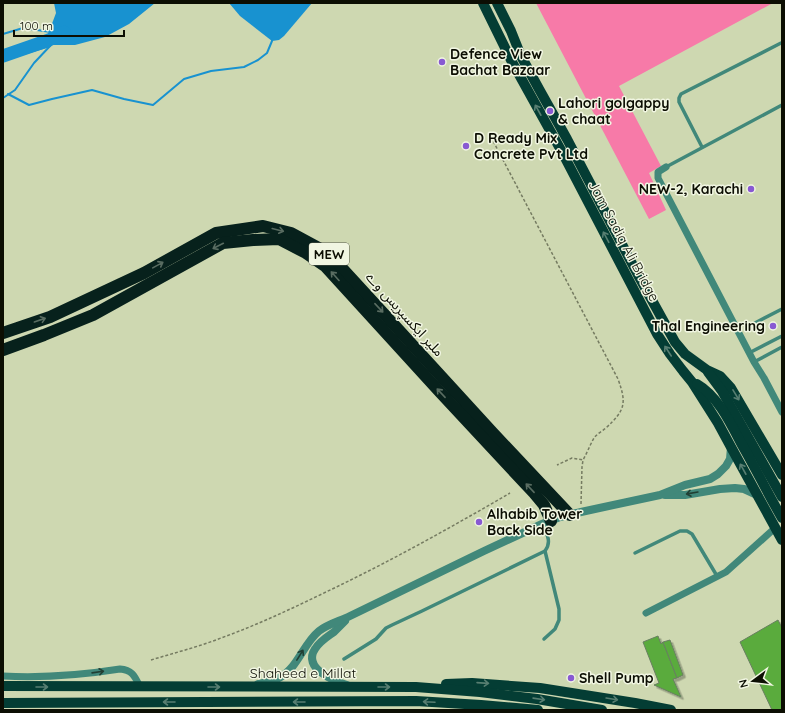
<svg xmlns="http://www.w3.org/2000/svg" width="785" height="713" font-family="Quicksand,'Noto Sans Arabic',sans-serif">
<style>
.green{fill:#f77aa8}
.water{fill:#1892d0}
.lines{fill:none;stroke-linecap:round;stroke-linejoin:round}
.stream{stroke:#1892d0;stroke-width:2}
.river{stroke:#1892d0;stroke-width:13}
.building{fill:#5aab3c;stroke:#687f61;filter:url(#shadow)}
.path{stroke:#757b61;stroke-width:1.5;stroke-dasharray:3 2;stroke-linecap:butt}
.service{stroke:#41887a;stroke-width:3.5}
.minor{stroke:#41887a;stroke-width:7}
.tertiary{stroke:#41887a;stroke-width:8}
.primary{stroke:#043d34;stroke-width:10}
.motorway{stroke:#07211c;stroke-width:12}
.oneway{stroke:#577e71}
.oneway2{stroke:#596c61}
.oneway3{stroke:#213f33}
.poi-dot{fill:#8859d2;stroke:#f1f6e2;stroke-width:1.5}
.labels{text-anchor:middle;stroke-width:3;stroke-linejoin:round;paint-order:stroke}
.shield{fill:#f1f6e2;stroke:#515446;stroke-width:1}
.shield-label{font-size:13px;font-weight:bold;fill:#0c0e03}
.poi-label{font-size:14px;font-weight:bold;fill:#0c0e03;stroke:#f1f6e2;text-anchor:start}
.street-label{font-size:14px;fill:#0c0e03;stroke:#f1f6e2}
</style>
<defs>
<filter id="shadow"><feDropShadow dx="2.5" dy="2.5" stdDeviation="0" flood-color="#0004"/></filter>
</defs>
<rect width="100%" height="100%" fill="#ced8b1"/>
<polygon class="green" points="536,3 773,3 619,86 661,166 649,173 666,210 649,219"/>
<g class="water">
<polygon points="54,3 155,3 129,24 105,37 75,45 51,45 47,37 56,13"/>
<polygon points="229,3 312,3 284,36 279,40 272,41 240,16"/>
</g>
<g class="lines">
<g class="stream">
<polyline points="3,34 23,28 51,32"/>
<polyline points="3,60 50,46"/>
<polyline points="8,94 29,105 52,99 92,90 124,99 153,105 184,79 211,71 244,67 258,60 267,53 272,41 272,40"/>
<polyline points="3,98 15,90 34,63 51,45"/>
</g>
<polyline class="river" points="3,56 49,40 64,32"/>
</g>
<g class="building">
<polygon points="778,620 782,628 782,710 772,710 740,642"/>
<polygon points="658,636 661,644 663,642 677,678 673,679 681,697 654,685 659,683 643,642"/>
<polygon points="670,640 683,675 677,678 663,642"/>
</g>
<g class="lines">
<g class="path">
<path d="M491 137 618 379C627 404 625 410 606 428 602 431 597 434 594 438 590 445 587 453 583 460L572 458 557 465"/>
<polyline points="581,504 582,467 583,460"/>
<path d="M151 660C174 653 198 647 221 638 257 625 291 609 326 592 389 562 450 528 510 493"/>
</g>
<g class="service">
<polyline points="702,147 679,102 679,98 681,94 781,43"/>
<polyline points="666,167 782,105"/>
<polyline points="753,324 782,309"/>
<polyline points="749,353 782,336"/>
<polyline points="754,362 782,347"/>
<polyline points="635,553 680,531 687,531 692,534 717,576"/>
<polyline points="544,639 555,629 559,620 559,609 545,551"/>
<path d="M344 659 376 639 386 628 392 625 422 611 545 551C552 542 547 534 542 524"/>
</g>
<g class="minor">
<polyline points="666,167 658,172 658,178 754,362 764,378 782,412"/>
<polyline points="646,613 726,572 775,528"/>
<path d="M3 676C42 678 82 675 120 669 133 670 135 677 140 687"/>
</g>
<g class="tertiary">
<polyline points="665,495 685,495 720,489 735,488 744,489 757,495"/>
<path d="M345 621C341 625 338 628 334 632 327 637 320 641 315 649 302 668 334 681 347 685"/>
<path d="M258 684C264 682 273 682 279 678 298 668 303 644 319 631 328 624 340 621 350 616L484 551 542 524 560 517 581 512 660 495 685 485 710 479 718 474 726 466 730 459 731 447"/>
</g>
<g class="primary">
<polyline points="483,3 512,62 562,152 657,334 670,354 683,371 692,382 718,423 731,447 782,540"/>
<polyline points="497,3 511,31 521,56 539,89 567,139 638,275 675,342 685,354 707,370 720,376 731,388 782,475"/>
<polyline points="708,372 722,391 782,497"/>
<path d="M697 384C718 396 731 424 742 445 756 469 768 494 782 518"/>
<polyline points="446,684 472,683 540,688 635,703 671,710"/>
<polyline points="3,686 416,687 480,692 537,699 602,710"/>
<polyline points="3,703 416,701 481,705 538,710"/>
</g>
<g class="motorway">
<polyline points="3,333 50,317 144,273 216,233 263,226 291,233 328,253 396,327 492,432 570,515"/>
<polyline points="3,350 44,335 93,315 223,243 253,240 279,239 306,253 325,266 439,391 534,493 544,505 551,521"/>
</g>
</g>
<defs><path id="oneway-shaft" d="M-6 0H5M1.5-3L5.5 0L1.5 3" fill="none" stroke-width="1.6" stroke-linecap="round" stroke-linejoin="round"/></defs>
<g class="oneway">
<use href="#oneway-shaft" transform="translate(538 110) rotate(-119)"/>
<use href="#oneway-shaft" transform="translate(606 237) rotate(-118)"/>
<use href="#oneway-shaft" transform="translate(668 351) rotate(-123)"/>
<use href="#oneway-shaft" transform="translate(736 395) rotate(59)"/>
<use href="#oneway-shaft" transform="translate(743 469) rotate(-119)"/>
<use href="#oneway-shaft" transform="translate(483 683) rotate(4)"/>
<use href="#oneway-shaft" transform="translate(42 687)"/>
<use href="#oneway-shaft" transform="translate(214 687)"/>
<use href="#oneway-shaft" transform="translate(384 687)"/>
<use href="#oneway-shaft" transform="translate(539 699) rotate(8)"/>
<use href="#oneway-shaft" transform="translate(612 699) rotate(9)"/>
<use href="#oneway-shaft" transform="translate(169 702) rotate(180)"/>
<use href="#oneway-shaft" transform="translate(299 702) rotate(180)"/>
<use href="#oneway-shaft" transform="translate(429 702) rotate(-177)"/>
</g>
<g class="oneway2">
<use href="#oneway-shaft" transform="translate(278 230) rotate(14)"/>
<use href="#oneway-shaft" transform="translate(218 246) rotate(153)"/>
<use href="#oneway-shaft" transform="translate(158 265) rotate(-29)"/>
<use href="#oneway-shaft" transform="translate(335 276) rotate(-132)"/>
<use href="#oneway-shaft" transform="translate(379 308) rotate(47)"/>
<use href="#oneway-shaft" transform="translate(40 320) rotate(-19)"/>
<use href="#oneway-shaft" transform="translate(441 393) rotate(-133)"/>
<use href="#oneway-shaft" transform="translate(530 488) rotate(-133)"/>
</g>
<g class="oneway3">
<use href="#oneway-shaft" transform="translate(692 493) rotate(170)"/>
<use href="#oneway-shaft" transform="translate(300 655) rotate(-58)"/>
<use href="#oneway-shaft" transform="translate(98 672) rotate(-8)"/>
</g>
<g class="poi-dot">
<circle cx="442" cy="62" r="4"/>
<circle cx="550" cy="111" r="4"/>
<circle cx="466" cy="146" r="4"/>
<circle cx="751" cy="189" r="4"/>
<circle cx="773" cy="326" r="4"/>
<circle cx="479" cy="522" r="4"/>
<circle cx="571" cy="678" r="4"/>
</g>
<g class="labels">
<rect class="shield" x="309" y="243" width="40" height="22" rx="3"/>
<g class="shield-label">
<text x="329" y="259">MEW</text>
</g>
<g class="poi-label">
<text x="450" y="59">Defence View<tspan x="450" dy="16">Bachat Bazaar</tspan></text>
<text x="558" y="108">Lahori golgappy<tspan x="558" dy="16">&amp; chaat</tspan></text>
<text x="474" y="143">D Ready Mix<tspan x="474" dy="16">Concrete Pvt Ltd</tspan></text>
<text x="743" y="194" text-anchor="end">NEW-2, Karachi</text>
<text x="765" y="331" text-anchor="end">Thal Engineering</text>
<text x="487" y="519">Alhabib Tower<tspan x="487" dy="16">Back Side</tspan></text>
<text x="579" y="683">Shell Pump</text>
</g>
<g class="street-label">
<text transform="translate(624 241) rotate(62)" y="5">Jam Sadiq Ali Bridge</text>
<text transform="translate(405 314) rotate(48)" y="5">ملیر ایکسپریس وے</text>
<text x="303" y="678">Shaheed e Millat</text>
</g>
</g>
<rect width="785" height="713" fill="none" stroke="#0c0e03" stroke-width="8"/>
<g transform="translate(753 681) rotate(255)" stroke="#f1f6e2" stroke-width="3" paint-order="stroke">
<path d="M0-3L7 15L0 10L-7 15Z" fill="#0c0e03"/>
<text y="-6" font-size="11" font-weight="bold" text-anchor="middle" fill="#0c0e03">N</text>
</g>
<path d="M14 30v6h110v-6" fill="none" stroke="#0c0e03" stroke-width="2"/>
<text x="20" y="30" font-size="12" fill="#0c0e03" stroke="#f1f6e2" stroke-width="3" paint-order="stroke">100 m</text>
</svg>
